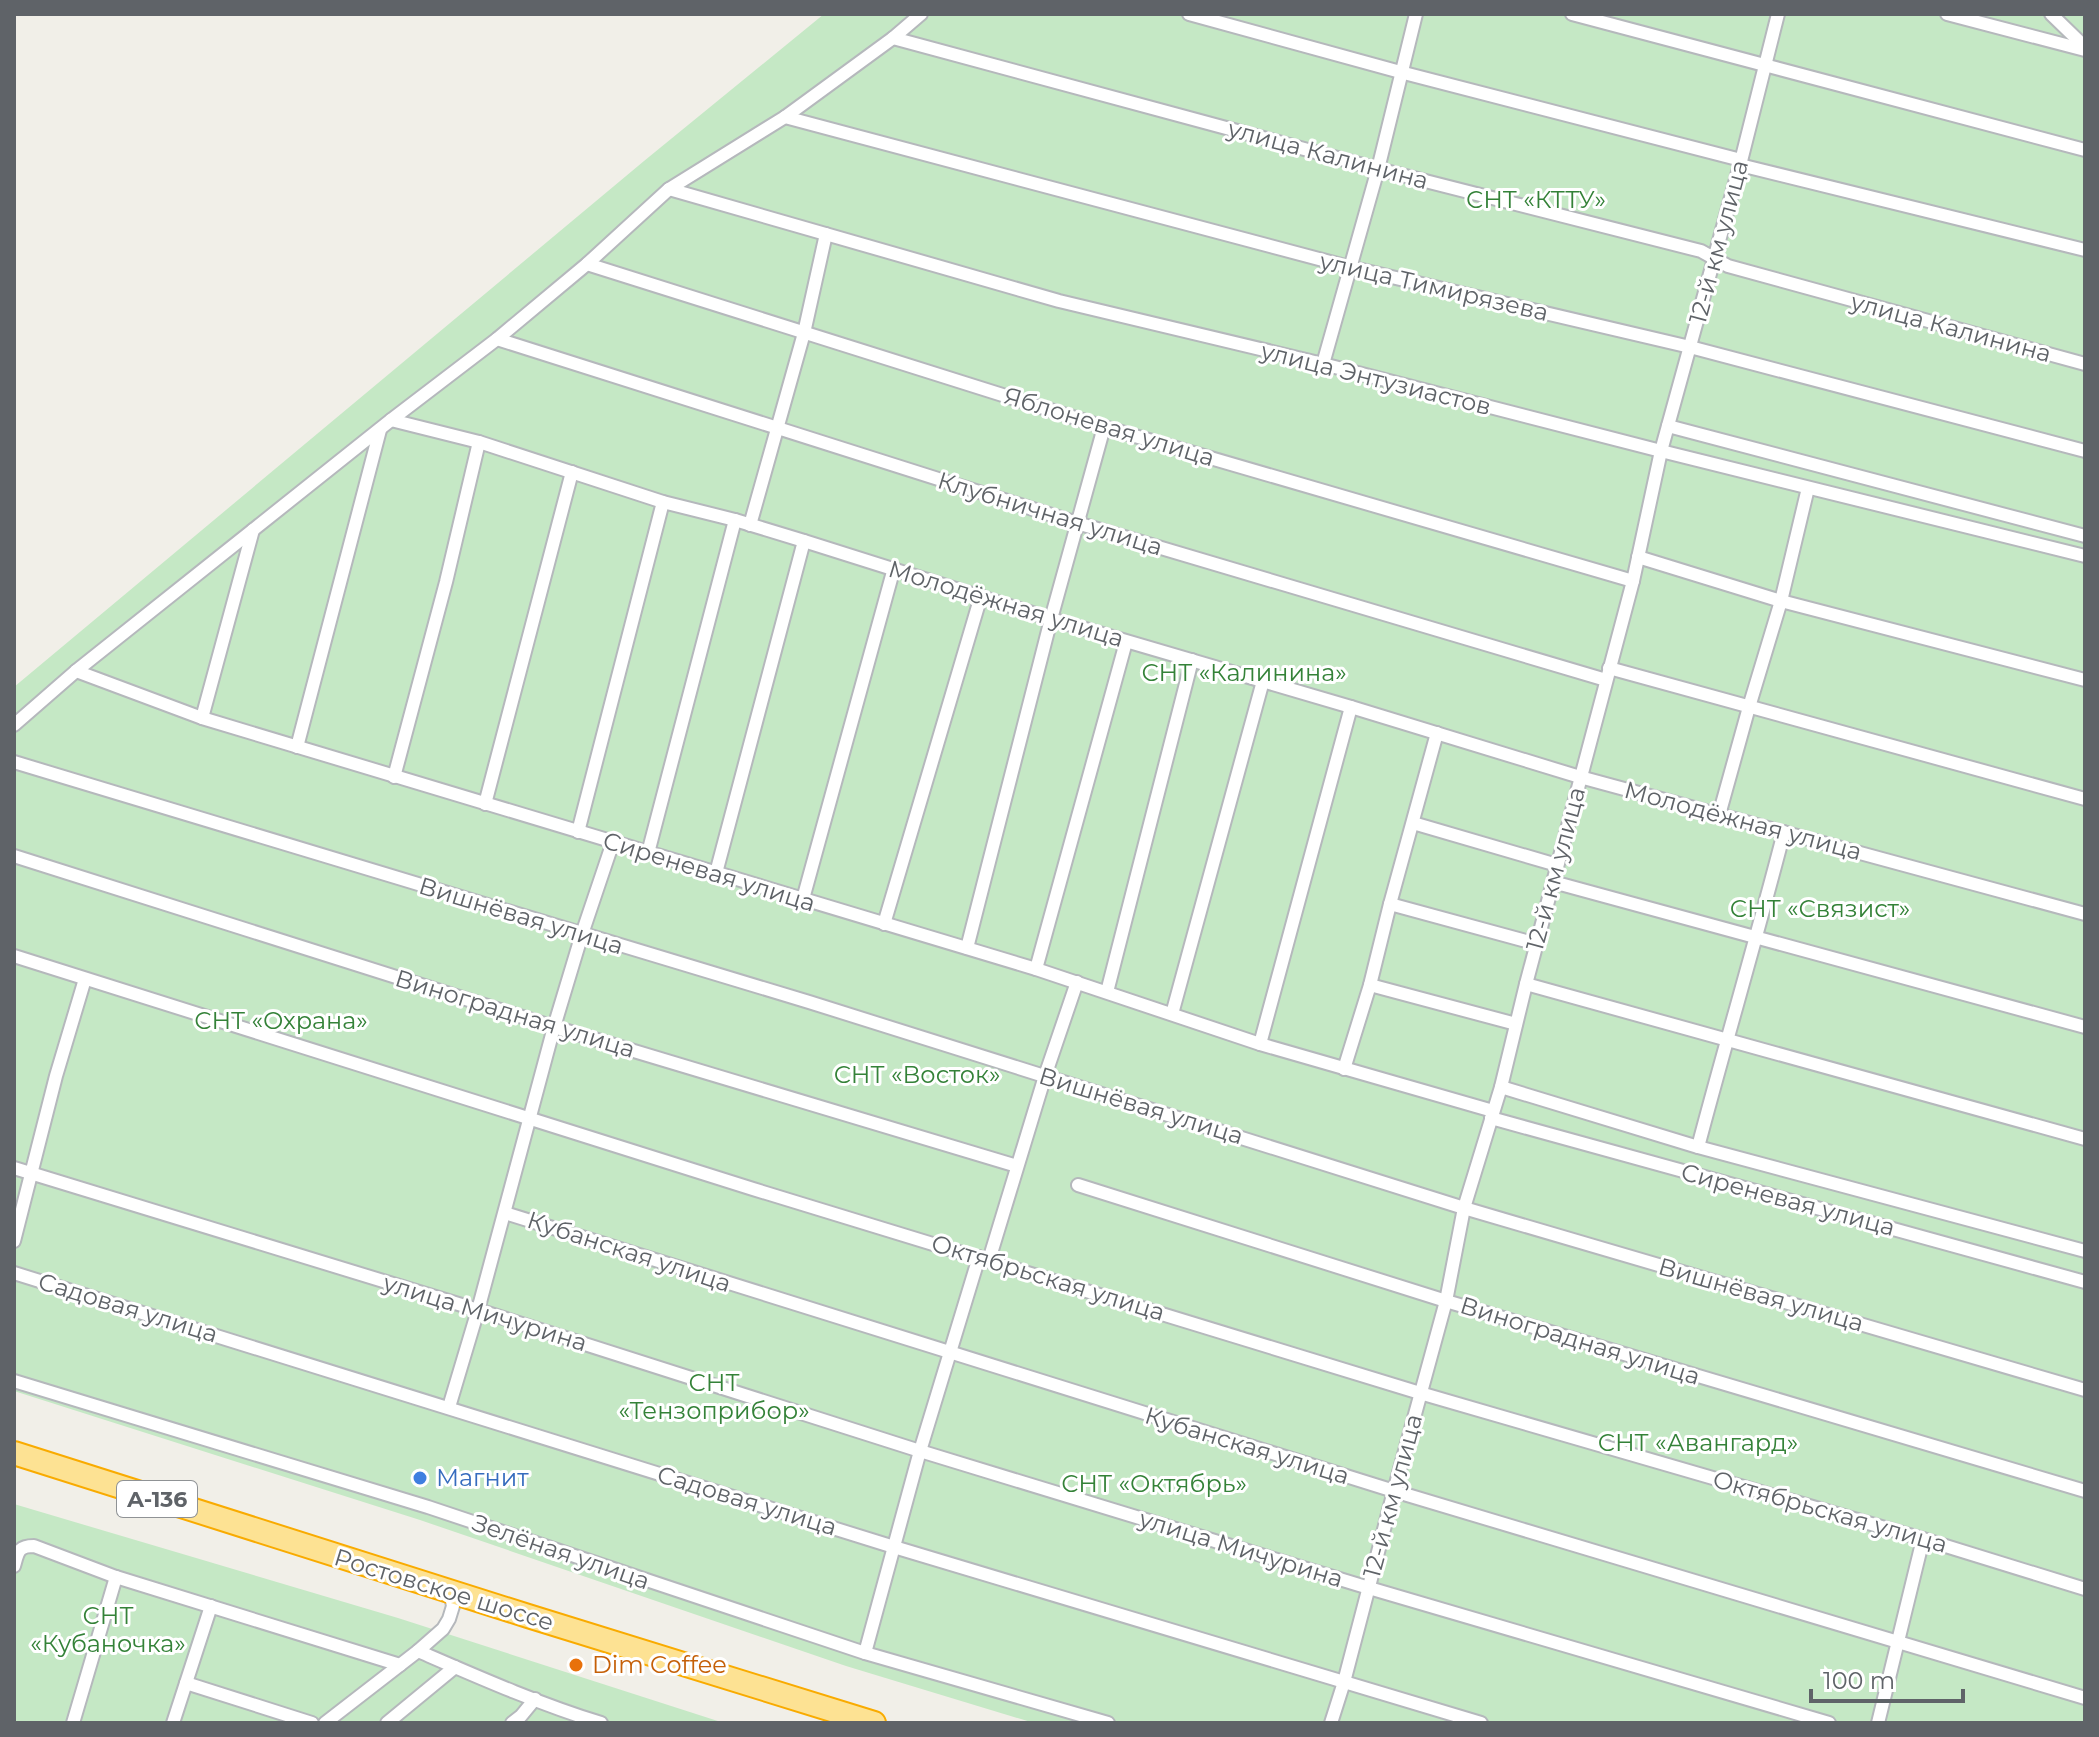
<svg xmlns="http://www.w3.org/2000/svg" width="2099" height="1737" font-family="Montserrat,sans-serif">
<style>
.green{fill:#c5e8c5}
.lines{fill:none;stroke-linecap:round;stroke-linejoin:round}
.street-casing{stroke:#b5b8bc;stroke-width:16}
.highway-casing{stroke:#f9ab00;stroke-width:26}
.street{stroke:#fff;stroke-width:12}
.highway{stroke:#fde293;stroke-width:22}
.shop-dot{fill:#3f7fe0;stroke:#fff;stroke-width:3}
.food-dot{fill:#e8710a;stroke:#fff;stroke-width:3}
.labels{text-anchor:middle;stroke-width:6;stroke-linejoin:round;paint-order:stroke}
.shield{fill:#fff;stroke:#8f9295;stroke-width:2}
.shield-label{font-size:22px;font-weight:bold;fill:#5f6368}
.street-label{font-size:24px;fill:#5f6368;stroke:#fff}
.park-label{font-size:24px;fill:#348238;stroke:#fff}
.shop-label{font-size:24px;fill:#366cbe;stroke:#fff;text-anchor:start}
.food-label{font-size:24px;fill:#c56008;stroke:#fff;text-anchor:start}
</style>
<rect width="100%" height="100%" fill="#f1efe8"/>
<g class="green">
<polygon points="824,14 2085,14 2085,1723 1034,1723 846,1666 420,1520 14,1391 14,687 644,161"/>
<polygon points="14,1504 398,1618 724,1723 14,1723"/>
</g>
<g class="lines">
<defs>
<g id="street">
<polyline points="1189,14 1404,73 1741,160"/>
<polyline points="1572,14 2085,150"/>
<polyline points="1947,14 2085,50"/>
<polyline points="2051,14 2085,47"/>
<polyline points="893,38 1378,169 1701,251 1728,266 2085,364"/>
<polyline points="785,117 1349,267 1690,347 2085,451"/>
<polyline points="1740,165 2085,250"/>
<polyline points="669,189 1059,301 1323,364 1661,451 2085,556"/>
<polyline points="587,264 1104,427 1633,581"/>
<polyline points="497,339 1077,523 1606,680"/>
<polyline points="1323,364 1378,169 1416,14"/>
<polyline points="391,420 479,442 663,502 735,520 804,541 1051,619 1351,707 1580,777 2085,914"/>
<polyline points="1668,426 2085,536"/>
<polyline points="750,525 804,333 826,234"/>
<polyline points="1638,557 1781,601 2085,680"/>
<polyline points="1609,668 2085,799"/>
<polyline points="76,671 202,718 1036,969 1260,1044 1493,1111"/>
<polyline points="202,718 253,530"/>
<polyline points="14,725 76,671 391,420 497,339 587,264 669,189 785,117 893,38 921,14"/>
<polyline points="297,747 380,430"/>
<polyline points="14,762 809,1002 1464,1208 2085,1390"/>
<polyline points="394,777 446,582 479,442"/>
<polyline points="485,804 572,472"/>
<polyline points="1719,815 1749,707 1781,601 1808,488"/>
<polyline points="1413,823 1557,865"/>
<polyline points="578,832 663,502"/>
<polyline points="648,853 735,520"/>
<polyline points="14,856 554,1027 1017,1166"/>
<polyline points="716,873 804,541"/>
<polyline points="1553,882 2085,1027"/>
<polyline points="803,899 894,568"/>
<polyline points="1390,904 1537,944"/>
<polyline points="884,924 981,596"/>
<polyline points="967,948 1051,619 1104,427"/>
<polyline points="14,956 753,1189 1420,1393 1923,1539 2085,1589"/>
<polyline points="1036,969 1126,642"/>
<polyline points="1526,984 2085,1139"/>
<polyline points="1370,985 1516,1024"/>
<polyline points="1107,992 1192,660"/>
<polyline points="1172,1014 1263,681"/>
<polyline points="1260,1044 1351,707"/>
<polyline points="1344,1069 1370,985 1390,904 1437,733"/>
<polyline points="1501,1087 1698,1147 2085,1251"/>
<polyline points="1491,1118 2085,1282"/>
<path d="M1698 1147C1726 1041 1757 937 1784 832"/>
<polyline points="14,1168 478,1310 920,1451 1369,1588 1829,1723"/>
<polyline points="1078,1185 1446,1301 2085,1491"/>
<polyline points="505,1213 1394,1491 2085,1698"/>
<polyline points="14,1241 56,1076 85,979"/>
<polyline points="989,1260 1045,1076 1077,982"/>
<polyline points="14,1273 894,1547 1481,1723"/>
<polyline points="14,1381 428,1507 865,1653 1108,1723"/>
<polyline points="449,1407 478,1310 554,1027 582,934 613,842"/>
<path d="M14 1566C18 1552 18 1546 34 1546L116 1577 400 1665"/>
<path d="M418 1651C478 1677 539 1704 601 1723"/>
<polyline points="865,1653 920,1451 979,1257"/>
<polyline points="186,1683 312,1723"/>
<polyline points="73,1723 116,1577"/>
<polyline points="173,1723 211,1606"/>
<polyline points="325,1723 418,1651 443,1629 449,1619 453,1606 450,1591"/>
<polyline points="387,1723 455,1667"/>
<polyline points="512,1723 521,1716 535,1699"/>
<polyline points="1331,1723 1344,1682 1394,1491 1446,1301 1464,1208 1501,1087 1526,984 1633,581 1661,451 1740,165 1778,14"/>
<polyline points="1878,1723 1923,1539"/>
</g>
<polyline id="highway" points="14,1453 528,1616 874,1723"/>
</defs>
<use href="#street" class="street-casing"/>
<use href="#highway" class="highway-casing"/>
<use href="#street" class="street"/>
<use href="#highway" class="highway"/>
</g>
<circle class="shop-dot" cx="420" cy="1478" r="8"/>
<circle class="food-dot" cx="576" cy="1665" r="8"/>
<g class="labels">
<rect class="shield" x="117" y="1481" width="80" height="36" rx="6"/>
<g class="shield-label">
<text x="157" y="1507">А-136</text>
</g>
<g class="street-label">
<text transform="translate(1328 155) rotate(15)" y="8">улица Калинина</text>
<text transform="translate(1719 242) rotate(-75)" y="8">12-й км улица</text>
<text transform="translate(1434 287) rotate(13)" y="8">улица Тимирязева</text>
<text transform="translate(1951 328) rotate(15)" y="8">улица Калинина</text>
<text transform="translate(1376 379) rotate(14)" y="8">улица Энтузиастов</text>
<text transform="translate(1109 427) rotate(17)" y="8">Яблоневая улица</text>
<text transform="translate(1050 514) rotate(17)" y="8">Клубничная улица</text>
<text transform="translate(1006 604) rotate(17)" y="8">Молодёжная улица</text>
<text transform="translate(1743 821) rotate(15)" y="8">Молодёжная улица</text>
<text transform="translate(1556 869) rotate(-75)" y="8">12-й км улица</text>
<text transform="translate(709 872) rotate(17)" y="8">Сиреневая улица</text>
<text transform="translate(521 916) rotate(17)" y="8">Вишнёвая улица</text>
<text transform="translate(515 1014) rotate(17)" y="8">Виноградная улица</text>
<text transform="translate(1141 1106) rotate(17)" y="8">Вишнёвая улица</text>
<text transform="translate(1788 1200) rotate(15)" y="8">Сиреневая улица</text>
<text transform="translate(629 1252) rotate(18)" y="8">Кубанская улица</text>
<text transform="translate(1048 1278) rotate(17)" y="8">Октябрьская улица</text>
<text transform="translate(1761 1295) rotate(16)" y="8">Вишнёвая улица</text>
<text transform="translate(128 1308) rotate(17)" y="8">Садовая улица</text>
<text transform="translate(485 1313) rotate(17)" y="8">улица Мичурина</text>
<text transform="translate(1580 1341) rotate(17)" y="8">Виноградная улица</text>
<text transform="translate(1247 1446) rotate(17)" y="8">Кубанская улица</text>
<text transform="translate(1393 1496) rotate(-75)" y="8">12-й км улица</text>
<text transform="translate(747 1501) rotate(17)" y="8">Садовая улица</text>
<text transform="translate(1830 1512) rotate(16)" y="8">Октябрьская улица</text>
<text transform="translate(1241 1549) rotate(17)" y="8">улица Мичурина</text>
<text transform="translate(561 1552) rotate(19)" y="8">Зелёная улица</text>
<text transform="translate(444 1590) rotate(17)" y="8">Ростовское шоссе</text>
</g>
<g class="park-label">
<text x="1536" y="208">СНТ «КТТУ»</text>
<text x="1244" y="681">СНТ «Калинина»</text>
<text x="1820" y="917">СНТ «Связист»</text>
<text x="281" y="1029">СНТ «Охрана»</text>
<text x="917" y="1083">СНТ «Восток»</text>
<text x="714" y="1391">СНТ<tspan x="714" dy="28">«Тензоприбор»</tspan></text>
<text x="1698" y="1451">СНТ «Авангард»</text>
<text x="1154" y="1492">СНТ «Октябрь»</text>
<text x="108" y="1624">СНТ<tspan x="108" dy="28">«Кубаночка»</tspan></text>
</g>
<g class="shop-label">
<text x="436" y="1486">Магнит</text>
</g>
<g class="food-label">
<text x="592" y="1673">Dim Coffee</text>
</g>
</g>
<rect width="2099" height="1737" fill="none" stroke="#5f6368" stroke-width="32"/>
<path d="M1811 1689v12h152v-12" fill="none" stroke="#5f6368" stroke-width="4"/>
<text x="1823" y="1689" font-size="24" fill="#5f6368" stroke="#ffffff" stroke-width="6" paint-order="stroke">100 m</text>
</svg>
